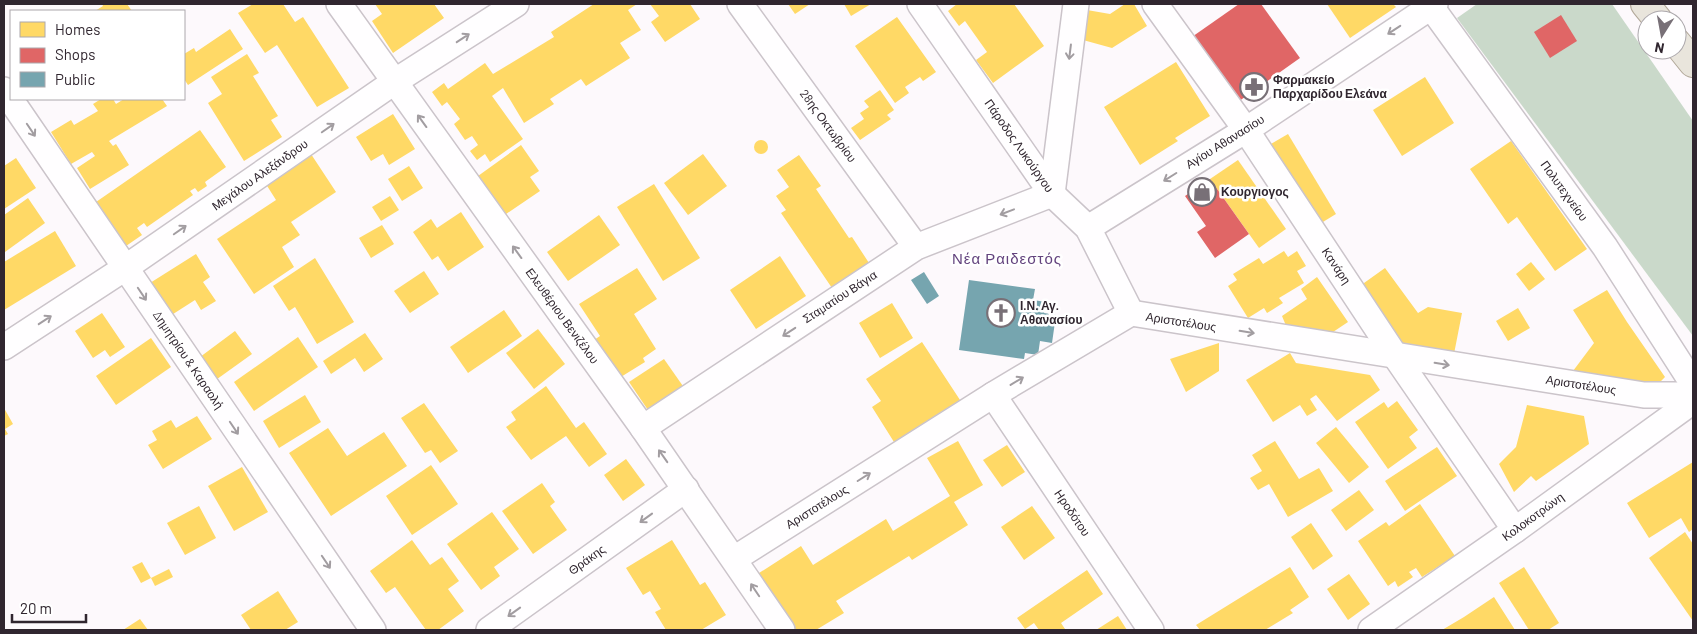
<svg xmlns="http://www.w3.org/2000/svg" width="1697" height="634" font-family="Barlow,sans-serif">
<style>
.forest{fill:#cad9ca}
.homes{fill:#ffd966}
.shops{fill:#e06666}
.public{fill:#76a5af}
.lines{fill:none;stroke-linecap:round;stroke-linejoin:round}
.minor-casing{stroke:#cbc4ca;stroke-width:28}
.primary-casing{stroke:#b1a798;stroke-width:30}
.minor{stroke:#fffeff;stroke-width:25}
.primary{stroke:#e9e5dc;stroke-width:28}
.oneway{stroke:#a29da1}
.labels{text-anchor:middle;stroke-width:5;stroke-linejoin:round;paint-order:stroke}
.poi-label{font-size:12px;font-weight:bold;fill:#30262f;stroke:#fff;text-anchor:start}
.street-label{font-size:12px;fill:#30262f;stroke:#fff}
.quarter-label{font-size:15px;letter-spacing:1px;fill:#63437e;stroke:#fff}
</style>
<rect width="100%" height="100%" fill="#fdf9fc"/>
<polygon class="forest" points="1477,4 1612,4 1693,121 1693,336 1457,18"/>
<g class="homes">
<polygon points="102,4 127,4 132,11 95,11 103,6"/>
<polygon points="253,4 283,4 295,22 303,17 349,88 317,107 277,45 265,53 238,13"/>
<polygon points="375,4 434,4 444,18 393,53 372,21 382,14"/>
<polygon points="594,4 637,4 628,10 641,30 620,43 630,58 586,86 581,79 550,99 554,104 524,123 503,88 492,96 523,139 490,162 485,154 477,160 470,151 478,145 472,136 465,140 454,124 460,119 447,102 442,106 432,92 444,83 448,89 485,63 493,74 554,37 551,32"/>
<polygon points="650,4 690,4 700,19 665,42 651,22 659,16"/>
<polygon points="788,4 810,4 795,14"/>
<polygon points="844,4 871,4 851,16"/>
<polygon points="957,4 1014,4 1044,46 993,83 976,60 987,52 965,21 959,26 948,11"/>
<polygon points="1125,4 1134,4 1147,26 1112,48 1083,40 1087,10 1110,14"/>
<polygon points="1327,4 1393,4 1396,7 1350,38"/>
<polygon points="897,17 936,72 923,81 920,77 905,87 909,93 895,103 855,46"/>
<polygon points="230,29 243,49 188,85 184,79 184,54 194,48 196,52"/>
<polygon points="247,54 259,73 253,76 278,116 271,120 282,137 244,161 208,103 222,94 211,77"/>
<polygon points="1176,62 1210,116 1175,138 1178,141 1140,165 1104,107"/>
<polygon points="1425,77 1454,123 1402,156 1373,110"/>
<polygon points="880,90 894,110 887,115 891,119 860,140 851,128 864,119 860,113 869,107 864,101"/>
<polygon points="101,99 113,99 116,104 124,99 162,99 167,106 109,141 113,146 116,144 129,165 90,189 77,168 95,156 92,152 71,164 51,132 71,120 74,125 98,111 93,104"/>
<polygon points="393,114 415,149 389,165 383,154 371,161 356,137"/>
<polygon points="200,130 226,167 205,182 207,186 198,192 195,188 190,191 193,195 147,227 144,223 137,228 142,235 126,246 96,202"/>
<polygon points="1288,134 1336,214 1313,228 1264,148"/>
<circle cx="761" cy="147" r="7"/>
<polygon points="1511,141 1587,249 1555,271 1517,217 1508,224 1470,169"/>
<polygon points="521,145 539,171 530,177 540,191 506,214 478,176"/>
<polygon points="309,151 336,192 291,222 300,235 282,247 294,267 254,294 217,239 276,200 264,181"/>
<polygon points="703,154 727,186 688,215 664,183"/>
<polygon points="799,155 821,186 816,189 849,238 852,237 869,263 832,288 781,213 786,210 776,196 789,187 777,170"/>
<polygon points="16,158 36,188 4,209 4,166"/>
<polygon points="1238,160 1286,229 1259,248 1210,179"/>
<polygon points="409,166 423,188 402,201 388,179"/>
<polygon points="654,184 700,258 663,281 617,207"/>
<polygon points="390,196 399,210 381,221 372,207"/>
<polygon points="28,198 45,223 5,252 4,249 4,215"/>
<polygon points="461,212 484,247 448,271 438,256 432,260 413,232 431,219 437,228"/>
<polygon points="599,215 620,245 568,281 547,252"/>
<polygon points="382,225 394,244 371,258 359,238"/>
<polygon points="55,231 76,266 4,310 4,262"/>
<polygon points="1284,251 1288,257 1297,251 1306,266 1297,271 1304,283 1279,298 1283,303 1267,313 1264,308 1248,318 1228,286 1237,280 1233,274 1259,258 1263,264"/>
<polygon points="196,254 210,277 203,282 216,301 201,310 195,300 170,316 150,283"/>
<polygon points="780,256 806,296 756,329 730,290"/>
<polygon points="315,258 354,322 317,344 295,307 289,311 273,286"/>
<polygon points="1531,262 1545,279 1529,291 1516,274"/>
<polygon points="637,268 657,299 634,314 656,349 643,358 645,362 616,380 591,342 600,336 579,304"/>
<polygon points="1385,268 1418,313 1428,307 1462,313 1453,359 1399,350 1357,288"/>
<polygon points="424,271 439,294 410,313 394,291"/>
<polygon points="1317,277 1348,322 1324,338 1289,333 1282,316 1307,299 1301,289"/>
<polygon points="1607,290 1627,322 1665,377 1654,388 1570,375 1594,343 1573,310"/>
<polygon points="892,303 913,338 880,358 859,323"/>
<polygon points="1518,308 1530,328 1508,341 1496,321"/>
<polygon points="504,310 522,336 468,373 450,347"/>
<polygon points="102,313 125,347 110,357 105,350 93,358 75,331"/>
<polygon points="538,329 565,364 534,389 506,353"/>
<polygon points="235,331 252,354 213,382 196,360"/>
<polygon points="365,333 383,359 364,372 355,358 331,374 323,361"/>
<polygon points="298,337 318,367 254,411 234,382"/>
<polygon points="151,338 171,367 116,405 96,376"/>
<polygon points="922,342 960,400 894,442 872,407 881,401 866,379"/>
<polygon points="1219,343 1219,371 1186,392 1170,359"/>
<polygon points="1290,353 1296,363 1370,375 1380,390 1337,421 1316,395 1310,399 1317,410 1307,416 1300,405 1273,422 1246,380"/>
<polygon points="664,359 685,389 650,413 629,382"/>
<polygon points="546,386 576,428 584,422 607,454 589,467 566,436 531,460 506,427 516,420 511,412"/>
<polygon points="305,395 321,422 279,448 263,421"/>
<polygon points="1397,401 1418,430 1409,437 1417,448 1388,469 1355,422 1384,402 1388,408"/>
<polygon points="424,403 458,451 440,463 431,450 425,453 401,418"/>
<polygon points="1527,405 1584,416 1589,444 1536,481 1531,476 1514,492 1499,464 1516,447"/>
<polygon points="4,408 13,424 5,429 8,434 4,436"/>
<polygon points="197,416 212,439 163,469 148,445 157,440 152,431 171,420 176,428"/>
<polygon points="1336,427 1369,467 1349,483 1316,443"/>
<polygon points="328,428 347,456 384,432 407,466 331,516 289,453"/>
<polygon points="958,441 983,485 954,502 968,525 912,560 909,556 836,601 844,613 816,630 791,630 756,575 801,546 813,565 886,519 893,531 950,496 927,458"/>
<polygon points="1275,441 1299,479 1319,468 1333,491 1288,517 1269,484 1258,490 1250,478 1262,471 1252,455"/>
<polygon points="1007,445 1025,472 1002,487 983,460"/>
<polygon points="1437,447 1457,476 1405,511 1385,481"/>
<polygon points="626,459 645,485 623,501 604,475"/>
<polygon points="1693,462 1693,529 1689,532 1681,518 1649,538 1627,503"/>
<polygon points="431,465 458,504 412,535 386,496"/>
<polygon points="242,467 268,512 234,531 208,486"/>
<polygon points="542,483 555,502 550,506 567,530 533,554 502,511"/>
<polygon points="1359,490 1374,510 1346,531 1331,510"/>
<polygon points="1420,504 1455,556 1422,577 1416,568 1409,572 1413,577 1398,587 1395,581 1388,586 1358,541 1386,522 1389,526"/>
<polygon points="199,506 216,538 185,555 167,523"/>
<polygon points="1032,506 1055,538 1024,560 1001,527"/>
<polygon points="492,512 519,549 494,567 500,576 481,590 447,544"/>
<polygon points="1311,523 1333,556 1313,570 1291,537"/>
<polygon points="1685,532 1693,544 1693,621 1649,558"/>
<polygon points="412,540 430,565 442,557 459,581 448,589 464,611 438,630 426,630 395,587 386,593 370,571"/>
<polygon points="672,540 700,585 705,582 726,615 701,630 666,630 655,612 661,609 650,591 643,595 626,568"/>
<polygon points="142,562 151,578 141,583 132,567"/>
<polygon points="1290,567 1309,597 1290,610 1293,613 1265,630 1200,630 1196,625"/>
<polygon points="1524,567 1559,623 1548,630 1529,630 1499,583"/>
<polygon points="169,569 173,577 155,586 151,578"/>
<polygon points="1087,570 1103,594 1061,623 1065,629 1063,630 1039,630 1034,623 1025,629 1017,618"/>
<polygon points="1349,574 1370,604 1348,620 1327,589"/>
<polygon points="278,591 298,622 285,630 251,630 241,615"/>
<polygon points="1494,597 1515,630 1442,630 1464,617"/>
<polygon points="1118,616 1127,630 1096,630"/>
<polygon points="140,619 148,630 123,630"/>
</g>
<g class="shops">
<polygon points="1239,4 1261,4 1300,58 1235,104 1189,39"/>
<polygon points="1561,15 1577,41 1550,58 1534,32"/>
<polygon points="1210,179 1249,234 1215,258 1197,232 1206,226 1185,196"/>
</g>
<g class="public">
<polygon points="924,272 939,296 927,304 911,280"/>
<polygon points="969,280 1035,289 1033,300 1046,302 1044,313 1056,315 1052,343 1040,341 1038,355 1025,353 1024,359 959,350"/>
</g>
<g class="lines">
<defs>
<g id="minor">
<polyline points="339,4 643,428 782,630"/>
<polyline points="740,4 916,247"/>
<polyline points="920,4 1052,194 1088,228 1131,313"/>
<polyline points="1155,4 1246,130 1396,357 1515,530"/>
<polyline points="1429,4 1605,247 1693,384"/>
<polyline points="4,90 373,630"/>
<polyline points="1088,228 1246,130 1435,4"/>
<polyline points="4,347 125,268 394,82 516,4"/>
<polyline points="993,395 1151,630"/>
<polyline points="643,428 916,247 1052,194 1076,4"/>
<polyline points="734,559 993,395 1131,313 1644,395 1693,395"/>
<polyline points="489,630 686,489"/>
<polyline points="1371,630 1515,530 1693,401"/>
</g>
<g id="primary">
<polyline points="1645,4 1658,20"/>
<polyline points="1677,43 1693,63"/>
</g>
</defs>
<use href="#minor" class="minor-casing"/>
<use href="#primary" class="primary-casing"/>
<use href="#minor" class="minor"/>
<use href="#primary" class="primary"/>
</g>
<defs><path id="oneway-shaft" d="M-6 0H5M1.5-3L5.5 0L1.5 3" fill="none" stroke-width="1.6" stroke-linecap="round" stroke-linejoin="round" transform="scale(1.25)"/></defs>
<g class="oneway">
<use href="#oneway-shaft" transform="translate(1394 30) rotate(147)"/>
<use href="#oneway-shaft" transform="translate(463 38) rotate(-33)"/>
<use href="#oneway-shaft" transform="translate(1070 52) rotate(97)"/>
<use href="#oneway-shaft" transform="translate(422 121) rotate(-126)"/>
<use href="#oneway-shaft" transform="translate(328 128) rotate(-35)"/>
<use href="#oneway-shaft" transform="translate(31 130) rotate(56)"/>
<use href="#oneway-shaft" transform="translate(1170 177) rotate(148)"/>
<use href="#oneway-shaft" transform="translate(1007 212) rotate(159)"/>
<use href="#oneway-shaft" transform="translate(180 230) rotate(-35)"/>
<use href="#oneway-shaft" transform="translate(517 252) rotate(-126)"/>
<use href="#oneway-shaft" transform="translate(142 294) rotate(56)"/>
<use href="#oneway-shaft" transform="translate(45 320) rotate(-33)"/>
<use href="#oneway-shaft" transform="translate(789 332) rotate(147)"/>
<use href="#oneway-shaft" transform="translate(1247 332) rotate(9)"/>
<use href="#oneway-shaft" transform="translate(1442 364) rotate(9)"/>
<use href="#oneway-shaft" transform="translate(1017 381) rotate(-31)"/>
<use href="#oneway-shaft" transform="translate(234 428) rotate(56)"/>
<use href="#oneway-shaft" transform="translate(663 456) rotate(-125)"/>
<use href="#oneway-shaft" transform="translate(864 477) rotate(-32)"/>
<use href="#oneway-shaft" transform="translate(646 518) rotate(144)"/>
<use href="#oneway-shaft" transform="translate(326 562) rotate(56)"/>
<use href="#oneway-shaft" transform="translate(755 590) rotate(-124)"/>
<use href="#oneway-shaft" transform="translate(514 612) rotate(144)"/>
</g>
<defs>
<symbol id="pharmacy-ring" viewBox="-11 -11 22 22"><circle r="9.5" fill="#fff" stroke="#787077" stroke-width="1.5"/><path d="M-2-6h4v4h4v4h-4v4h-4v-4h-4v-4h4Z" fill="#787077"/></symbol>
<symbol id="shop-ring" viewBox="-11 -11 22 22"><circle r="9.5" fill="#fff" stroke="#787077" stroke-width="1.5"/><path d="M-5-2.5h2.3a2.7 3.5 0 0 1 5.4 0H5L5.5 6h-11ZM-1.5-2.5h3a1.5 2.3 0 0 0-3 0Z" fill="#787077"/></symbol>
<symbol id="church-ring" viewBox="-11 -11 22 22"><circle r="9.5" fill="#fff" stroke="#787077" stroke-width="1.5"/><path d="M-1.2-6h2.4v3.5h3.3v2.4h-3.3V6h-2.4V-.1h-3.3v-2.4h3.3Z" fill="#787077"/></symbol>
</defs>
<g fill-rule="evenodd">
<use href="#pharmacy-ring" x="1238" y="71" width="32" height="32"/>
<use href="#shop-ring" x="1186" y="176" width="32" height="32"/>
<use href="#church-ring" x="985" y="297" width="32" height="32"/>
</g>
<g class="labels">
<g class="poi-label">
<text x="1273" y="84">Φαρμακείο<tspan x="1273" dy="14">Παρχαρίδου Ελεάνα</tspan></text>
<text x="1221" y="196">Κουργιογος</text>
<text x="1020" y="310">Ι.Ν. Αγ.<tspan x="1020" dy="14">Αθανασίου</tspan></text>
</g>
<g class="street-label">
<text transform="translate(828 126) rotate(54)" y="4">28ης Οκτωβρίου</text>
<text transform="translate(1225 142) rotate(-32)" y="4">Αγίου Αθανασίου</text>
<text transform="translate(1019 146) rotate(55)" y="4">Πάροδος Λυκούργου</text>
<text transform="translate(260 175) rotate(-35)" y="4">Μεγάλου Αλεξάνδρου</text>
<text transform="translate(1564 191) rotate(54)" y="4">Πολυτεχνείου</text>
<text transform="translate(1336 266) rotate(56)" y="4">Κανάρη</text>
<text transform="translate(840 297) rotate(-33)" y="4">Σταματίου Βάγια</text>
<text transform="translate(562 316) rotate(54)" y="4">Ελευθέριου Βενιζέλου</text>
<text transform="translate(1181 322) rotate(9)" y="4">Αριστοτέλους</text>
<text transform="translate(188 360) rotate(56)" y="4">Δημητρίου &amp; Καραολή</text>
<text transform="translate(1581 385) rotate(9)" y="4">Αριστοτέλους</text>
<text transform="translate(817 507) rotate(-32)" y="4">Αριστοτέλους</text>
<text transform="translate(1072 513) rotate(56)" y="4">Ηροδότου</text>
<text transform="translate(1533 517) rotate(-36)" y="4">Κολοκοτρώνη</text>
<text transform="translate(587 560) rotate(-36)" y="4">Θράκης</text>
</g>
<g class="quarter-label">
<text x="1007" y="264">Νέα Ραιδεστός</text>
</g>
</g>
<rect width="1697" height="634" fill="none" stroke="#30262f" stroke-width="10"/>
<rect x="10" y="10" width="175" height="90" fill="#ffffff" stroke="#aca8ac"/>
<rect x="20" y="22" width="25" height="15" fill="#ffd966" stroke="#aca8ac"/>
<text x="55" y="35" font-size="15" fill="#30262f">Homes</text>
<rect x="20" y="48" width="25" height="15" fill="#e06666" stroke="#aca8ac"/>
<text x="55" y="60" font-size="15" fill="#30262f">Shops</text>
<rect x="20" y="72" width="25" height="15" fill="#76a5af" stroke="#aca8ac"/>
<text x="55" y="85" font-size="15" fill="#30262f">Public</text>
<g transform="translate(1662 35) rotate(191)"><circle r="24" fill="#ffffff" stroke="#aca8ac"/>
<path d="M0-4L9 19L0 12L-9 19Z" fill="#787077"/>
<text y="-8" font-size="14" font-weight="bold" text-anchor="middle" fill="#30262f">N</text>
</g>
<path d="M12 614v8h74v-8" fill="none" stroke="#30262f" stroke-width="2.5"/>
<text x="20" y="614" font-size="15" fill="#30262f" stroke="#ffffff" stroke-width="4" paint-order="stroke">20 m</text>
</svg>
